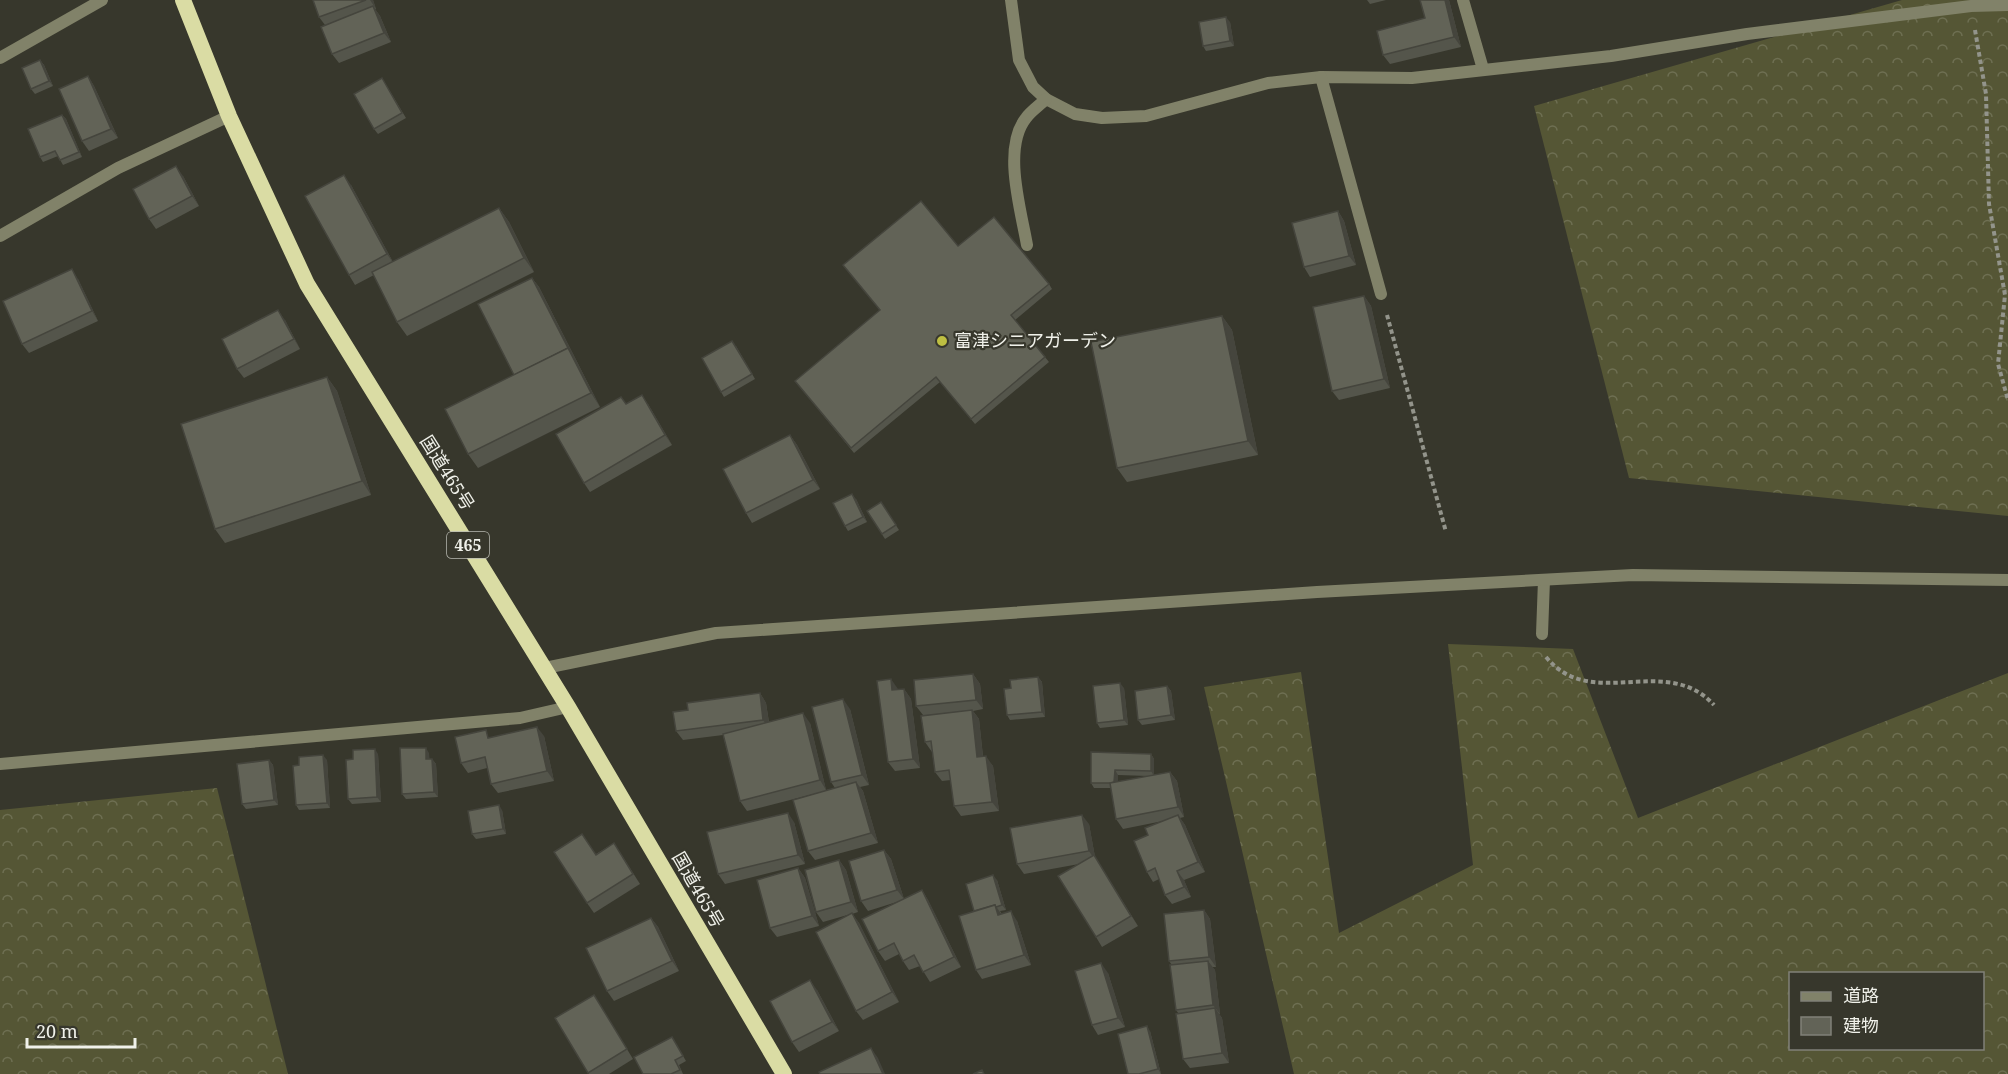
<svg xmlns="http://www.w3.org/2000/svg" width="2008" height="1074" font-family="'Noto Serif','Noto Sans JP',serif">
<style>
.forest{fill:url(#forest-crowns);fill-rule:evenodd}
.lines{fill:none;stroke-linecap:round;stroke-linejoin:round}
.path{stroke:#93948b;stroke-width:4;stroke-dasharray:4.5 3;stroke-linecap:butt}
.service{stroke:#818269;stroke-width:12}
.minor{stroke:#818269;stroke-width:12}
.trunk{stroke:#dadca4;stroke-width:16}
.wall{fill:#54554b;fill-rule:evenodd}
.shaded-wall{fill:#45453d}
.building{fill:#626357;stroke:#45453d;stroke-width:1.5}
.poi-dot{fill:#bebf42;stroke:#37372c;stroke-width:2}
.labels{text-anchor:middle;stroke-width:4.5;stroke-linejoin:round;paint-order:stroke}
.shield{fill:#37372c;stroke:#b8b9b1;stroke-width:1.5}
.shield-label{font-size:16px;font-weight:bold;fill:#f0f1ea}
.poi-label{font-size:18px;fill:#f0f1ea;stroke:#37372c;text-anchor:start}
.street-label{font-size:18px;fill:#f0f1ea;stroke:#37372c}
</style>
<defs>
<pattern id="forest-crowns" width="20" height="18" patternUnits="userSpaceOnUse" patternTransform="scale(1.5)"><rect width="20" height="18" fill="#555635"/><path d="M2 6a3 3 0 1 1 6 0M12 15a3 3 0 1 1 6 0" fill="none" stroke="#6e6f52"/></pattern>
</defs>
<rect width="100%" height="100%" fill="#37372c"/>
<g class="forest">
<polygon points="1902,0 2008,0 2008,516 1629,478 1534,106"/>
<path d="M1448 644 1573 649 1638 818 2008 673V1074H1294L1204 687 1301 672 1339 933 1473 865ZM1790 974H1982V1048H1790Z"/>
<polygon points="217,788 288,1074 0,1074 0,810"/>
</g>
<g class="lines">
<g class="path">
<polyline points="1975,30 1986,94 1989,204 2005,295 1998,364 2008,400"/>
<polyline points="1387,315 1446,532"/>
<path d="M1546 657C1592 713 1665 652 1714 705"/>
</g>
<polyline class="service" points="1542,634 1544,580"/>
<g class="minor">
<polyline points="1011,0 1019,60 1033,87 1046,99 1075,114 1102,118 1146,116 1268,83 1321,77 1412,78 1611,56 1747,34 1971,6 2008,5"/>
<polyline points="1463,0 1483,69"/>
<polyline points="0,58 102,0"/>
<polyline points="1321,77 1381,294"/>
<polyline points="0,236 118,168 229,116"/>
<path d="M1027 245C1021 210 1002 148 1026 118 1031 111 1040 105 1046 99"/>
<polyline points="545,668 716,633 1317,592 1633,575 2008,580"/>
<polyline points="0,764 520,718 568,707"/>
</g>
<polyline class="trunk" points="183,0 229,116 307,284 568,707 784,1074"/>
</g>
<g class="wall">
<polygon points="313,0 373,0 376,9 375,9 380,16 391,42 339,63 332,54 325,25 319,17"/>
<polygon points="1367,0 1386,0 1370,4"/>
<polygon points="1420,0 1449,0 1461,47 1390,64 1383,55 1425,18"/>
<polygon points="1230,22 1234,46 1206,51 1203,46"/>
<polygon points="40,60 44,65 53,86 35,94 31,89"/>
<polygon points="88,76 94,86 118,138 89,151 82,141"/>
<polygon points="382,78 406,118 378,134 374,129"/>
<polygon points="62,115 66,119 82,157 63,165 58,156 43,162 40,157"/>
<polygon points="183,176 199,206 156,229 149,219"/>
<polygon points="351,185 393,262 499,208 509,222 534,272 407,336 397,322 374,275 355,285 349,275"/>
<polygon points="1338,211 1344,221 1356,265 1310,277 1304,267"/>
<polygon points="958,246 1049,284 1052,289 1015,320 1049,362 975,424 940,382 854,453 795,381 880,310 843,265"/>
<polygon points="532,278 539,287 600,407 478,468 468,454 514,375"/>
<polygon points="78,279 98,321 29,353 22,344"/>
<polygon points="1364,296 1371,306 1390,388 1339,400 1332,391"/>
<polygon points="1222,316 1232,330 1258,455 1127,482 1117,468"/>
<polygon points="285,320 300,349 244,378 237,369"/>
<polygon points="736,346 755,379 724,397 721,392"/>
<polygon points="327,377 337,391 371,495 225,543 215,529"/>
<polygon points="626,404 648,404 672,445 590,492 584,483"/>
<polygon points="790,435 797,445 820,489 752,523 746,513"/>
<polygon points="856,499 867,522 848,531 845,526"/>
<polygon points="881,502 899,530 885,539 867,511"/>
<polygon points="973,674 980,684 983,709 973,711 979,719 983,756 993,766 999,811 961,816 954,806 951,780 942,781 935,772 932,752 925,742 923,715 916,706"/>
<polygon points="1038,677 1042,682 1045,717 1010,720 1007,715"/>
<polygon points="1167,686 1171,691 1175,720 1142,725 1138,720"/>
<polygon points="1124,688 1128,725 1100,728 1097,723"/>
<polygon points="898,689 904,689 911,699 920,768 895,771 888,762"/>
<polygon points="760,693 766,703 769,722 810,723 826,790 835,788 831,782 850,709 869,785 860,787 863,791 878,843 815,860 808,851 825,791 747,811 740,801 723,735 683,740 676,731 688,710"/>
<polygon points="544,736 554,781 498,793 491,784 487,768 468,773 461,763 491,737"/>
<path d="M1091 752 1151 754 1154 759V775L1170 772 1177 781 1184 817 1180 818 1185 825 1205 872 1184 880 1191 897 1172 904 1165 895 1159 879 1153 882 1147 872 1148 835 1163 821 1123 829 1116 819 1111 788H1094L1091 783ZM1118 775 1148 776 1118 782Z"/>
<polygon points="429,753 429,759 432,759 436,764 438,797 406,799 402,794"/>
<polygon points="378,754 381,802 352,804 348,799"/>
<polygon points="269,760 273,765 278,805 246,809 242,804"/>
<polygon points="327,760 330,808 299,810 296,805 299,765"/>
<polygon points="502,810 506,834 476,839 472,834"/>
<polygon points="794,822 805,864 725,884 718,874"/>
<polygon points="1089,824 1095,857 1138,926 1102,947 1096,937 1079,864 1024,874 1017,864"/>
<polygon points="614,843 640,884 594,913 587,903 596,854"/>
<polygon points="884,850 891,859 904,899 922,890 928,900 961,967 930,982 920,966 909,970 903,961 899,954 885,961 878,951 900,901 868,911 861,901"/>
<polygon points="839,860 846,870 858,912 852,914 859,923 899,1002 863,1020 856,1011 851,914 823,922 816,912"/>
<polygon points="798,868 805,878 819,926 777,937 770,928"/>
<polygon points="997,880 1006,910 1000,911 1002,914 1017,921 1031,965 982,979 976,970 974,911"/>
<polygon points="1204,910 1210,919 1216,967 1212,967 1215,970 1220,1014 1219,1014 1222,1018 1229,1063 1190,1068 1183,1059 1179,1014 1176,1010 1172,965 1169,961"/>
<polygon points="651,918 658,927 679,971 614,1001 607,991"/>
<polygon points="1108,973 1125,1027 1098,1035 1092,1025"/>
<polygon points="817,990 839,1031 799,1052 792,1042"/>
<polygon points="600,1005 633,1059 609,1074 589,1074 555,1018"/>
<polygon points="1150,1031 1161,1074 1128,1074"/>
<polygon points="672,1037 686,1061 679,1065 683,1074 643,1074"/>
</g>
<g class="shaded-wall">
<polygon points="370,0 373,0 376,9"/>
<polygon points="1445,0 1449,0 1461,47 1454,37"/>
<polygon points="373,6 380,16 391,42 384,33"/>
<polygon points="1226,17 1230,22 1234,46 1230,41"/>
<polygon points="40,60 44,65 53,86 49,81"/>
<polygon points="88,76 94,86 118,138 111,129"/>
<polygon points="62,115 66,119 82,157 79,152"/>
<polygon points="176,166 183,176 199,206 192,196"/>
<polygon points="344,175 351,185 394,264 387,254"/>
<polygon points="499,208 509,222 534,272 524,258"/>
<polygon points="1338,211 1344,221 1356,265 1349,256"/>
<polygon points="72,269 78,279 98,321 92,311"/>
<polygon points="532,278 539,287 600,407 591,393"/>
<polygon points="1364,296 1371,306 1390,388 1384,379"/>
<polygon points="278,310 285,320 300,349 294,339"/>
<polygon points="1222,316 1232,330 1258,455 1248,441"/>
<polygon points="327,377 337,391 371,495 362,481"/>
<polygon points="642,395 648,404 672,445 665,435"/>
<polygon points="790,435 797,445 820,489 813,480"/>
<polygon points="852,494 856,499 867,522 863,517"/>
<polygon points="973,674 980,684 983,709 976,700"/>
<polygon points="1038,677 1042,682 1045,717 1042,712"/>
<polygon points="891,679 898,689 899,700 892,690"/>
<polygon points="1120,683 1124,688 1128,725 1124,720"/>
<polygon points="1167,686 1171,691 1175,720 1171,715"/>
<polygon points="904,689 911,699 920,768 913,759"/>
<polygon points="760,693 766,703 770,730 763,720"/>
<polygon points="843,699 850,709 869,785 862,775"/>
<polygon points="972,710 979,719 984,767 977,757"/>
<polygon points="803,713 810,723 826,790 820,780"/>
<polygon points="537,727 544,736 554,781 547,771"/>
<polygon points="426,748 429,753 430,764 426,759"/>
<polygon points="375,749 378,754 381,802 377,797"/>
<polygon points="1151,754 1154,759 1154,776 1151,771"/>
<polygon points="323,755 327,760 330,808 327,803"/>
<polygon points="986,756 993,766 999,811 992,802"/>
<polygon points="432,759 436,764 438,797 434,792"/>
<polygon points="269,760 273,765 278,805 274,800"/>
<polygon points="1115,770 1118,775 1118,788 1114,783"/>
<polygon points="1170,772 1177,781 1184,817 1178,807"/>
<polygon points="856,782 863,791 878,843 871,833"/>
<polygon points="499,805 502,810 506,834 503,829"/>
<polygon points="788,813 794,822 805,864 798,855"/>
<polygon points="1082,815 1089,824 1095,857 1138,926 1089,851"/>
<polygon points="1178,815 1185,825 1205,872 1198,862"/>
<polygon points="884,850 891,859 904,899 897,890"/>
<polygon points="839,860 846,870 858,912 851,902"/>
<polygon points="798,868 805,878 819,926 812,916"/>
<polygon points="1177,871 1184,880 1191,897 1184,887"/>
<polygon points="993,875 997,880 1006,910 1002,905"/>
<polygon points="922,890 928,900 961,967 954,957"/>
<polygon points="995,905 1002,915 998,915"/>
<polygon points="1204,910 1210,919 1216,967 1209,957"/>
<polygon points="1011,911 1017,921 1031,965 1024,955"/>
<polygon points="852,913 859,923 899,1002 892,992"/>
<polygon points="651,918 658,927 679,971 672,961"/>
<polygon points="1208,961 1215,970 1220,1014 1213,1005"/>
<polygon points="1101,963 1108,973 1125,1027 1118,1018"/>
<polygon points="810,980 817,990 839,1031 832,1022"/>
<polygon points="1215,1008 1222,1018 1229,1063 1222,1053"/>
<polygon points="1147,1026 1150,1031 1161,1074 1158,1069"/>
<polygon points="871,1048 878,1058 885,1074 883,1074"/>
</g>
<g class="building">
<polygon points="313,0 366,0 319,17"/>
<polygon points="1420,0 1445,0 1454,37 1383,55 1377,31 1425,18"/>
<polygon points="373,6 384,33 332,54 321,27"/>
<polygon points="1226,17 1230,41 1203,46 1199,22"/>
<polygon points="40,60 49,81 31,89 22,68"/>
<polygon points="88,76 111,129 82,141 59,89"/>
<polygon points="382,78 402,113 374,129 354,94"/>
<polygon points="62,115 79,152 60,160 55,151 40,157 28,129"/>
<polygon points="176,166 192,196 149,219 133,189"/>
<polygon points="344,175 387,254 349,275 305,196"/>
<polygon points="921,201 958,246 994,217 1049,284 1011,315 1045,357 971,419 936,377 851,448 795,381 880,310 843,265"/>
<polygon points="499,208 524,258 397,322 372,272"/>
<polygon points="1338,211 1349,256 1304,267 1292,223"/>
<polygon points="72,269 92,311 22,344 3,301"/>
<polygon points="532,278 569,350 568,348 514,375 478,304"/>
<polygon points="1364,296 1384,379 1332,391 1313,307"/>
<polygon points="278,310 294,339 237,369 222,339"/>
<polygon points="1222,316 1248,441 1117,468 1091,342"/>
<polygon points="732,341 752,374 721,392 702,358"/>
<polygon points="568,348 591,393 468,454 445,409"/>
<polygon points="327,377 362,481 215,529 181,424"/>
<polygon points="642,395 665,435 584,483 556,434 621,397 626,404"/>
<polygon points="790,435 813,480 746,513 723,469"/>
<polygon points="852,494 863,517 845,526 833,503"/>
<polygon points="881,502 896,525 882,534 867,511"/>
<polygon points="973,674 976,700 916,706 914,680"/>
<polygon points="1038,677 1042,712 1007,715 1004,689 1011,688 1010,680"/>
<polygon points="891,679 892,690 904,689 913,759 888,762 877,681"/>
<polygon points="1120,683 1124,720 1097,723 1093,686"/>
<polygon points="1167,686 1171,715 1138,720 1135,691"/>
<polygon points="760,693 763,720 676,731 673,712 688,710 687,703"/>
<polygon points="843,699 862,775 831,782 812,707"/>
<polygon points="972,710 977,757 986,756 992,802 954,806 949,770 935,772 931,741 925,742 921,716"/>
<polygon points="803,713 820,780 740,801 723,734"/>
<polygon points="537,727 547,771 491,784 485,757 461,763 455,737 486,730 488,738"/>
<polygon points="400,748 426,748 426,759 432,759 434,792 402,794"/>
<polygon points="375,749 377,797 348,799 346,760 353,759 353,750"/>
<polygon points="1091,752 1151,754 1151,771 1115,770 1114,782 1110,783 1091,783"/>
<polygon points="323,755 327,803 296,805 293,766 299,765 299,757"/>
<polygon points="269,760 274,800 242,804 237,764"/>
<polygon points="1170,772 1178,807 1116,819 1110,783"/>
<polygon points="856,782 871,833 808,851 793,800"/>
<polygon points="499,805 503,829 472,834 468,811"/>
<polygon points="788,813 798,855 718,874 707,832"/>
<polygon points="1082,815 1089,851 1017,864 1010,828"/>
<polygon points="1178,815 1198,862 1177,871 1184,887 1165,895 1155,868 1147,872 1134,841 1148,835 1145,828"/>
<polygon points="582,834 596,855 614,843 633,874 587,903 554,852"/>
<polygon points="884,850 897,890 861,901 849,861"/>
<polygon points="1094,855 1131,916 1096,937 1058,876"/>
<polygon points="839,860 851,902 816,912 805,870"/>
<polygon points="798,868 812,916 770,928 757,880"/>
<polygon points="993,875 1002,905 996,907 995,905 974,911 966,884"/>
<polygon points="922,890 954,957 923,972 914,955 903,961 894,943 878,951 862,919"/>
<polygon points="995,905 998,915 1011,911 1024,955 976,970 959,916"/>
<polygon points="1204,910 1209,957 1169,961 1164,914"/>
<polygon points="852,913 892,992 856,1011 816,932"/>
<polygon points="651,918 672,961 607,991 586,948"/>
<polygon points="1208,961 1213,1005 1176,1010 1170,965"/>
<polygon points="1101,963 1118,1018 1092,1025 1075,971"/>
<polygon points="810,980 832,1022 792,1042 770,1001"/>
<polygon points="594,995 627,1049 588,1073 555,1018"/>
<polygon points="1215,1008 1222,1053 1183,1059 1176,1014"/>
<polygon points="1147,1026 1158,1069 1139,1074 1128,1074 1118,1034"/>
<polygon points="672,1037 683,1056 675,1060 680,1070 671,1074 643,1074 634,1057"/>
<polygon points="871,1048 883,1074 820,1074 819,1072"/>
<polygon points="982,1070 984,1074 973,1074"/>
</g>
<circle class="poi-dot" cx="942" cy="341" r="6"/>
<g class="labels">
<rect class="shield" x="447" y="532" width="42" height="26" rx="4.5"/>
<g class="shield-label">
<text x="468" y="551">465</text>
</g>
<g class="poi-label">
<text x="954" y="347">富津シニアガーデン</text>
</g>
<g class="street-label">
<text transform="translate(447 473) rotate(58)" y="6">国道465号</text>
<text transform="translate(698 890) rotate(60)" y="6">国道465号</text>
</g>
</g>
<rect x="1789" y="972" width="195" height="78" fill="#37372c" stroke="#818178" stroke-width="1.5"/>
<rect x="1801" y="992" width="30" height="9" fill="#818269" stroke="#818178" stroke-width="1.5"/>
<text x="1843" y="1002" font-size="18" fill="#f0f1ea">道路</text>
<rect x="1801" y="1017" width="30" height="18" fill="#626357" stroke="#818178" stroke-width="1.5"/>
<text x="1843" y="1032" font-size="18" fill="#f0f1ea">建物</text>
<path d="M27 1038v9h108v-9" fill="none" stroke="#f0f1ea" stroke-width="3"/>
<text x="36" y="1038" font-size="18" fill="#f0f1ea" stroke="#37372c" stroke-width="4.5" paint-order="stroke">20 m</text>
</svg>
